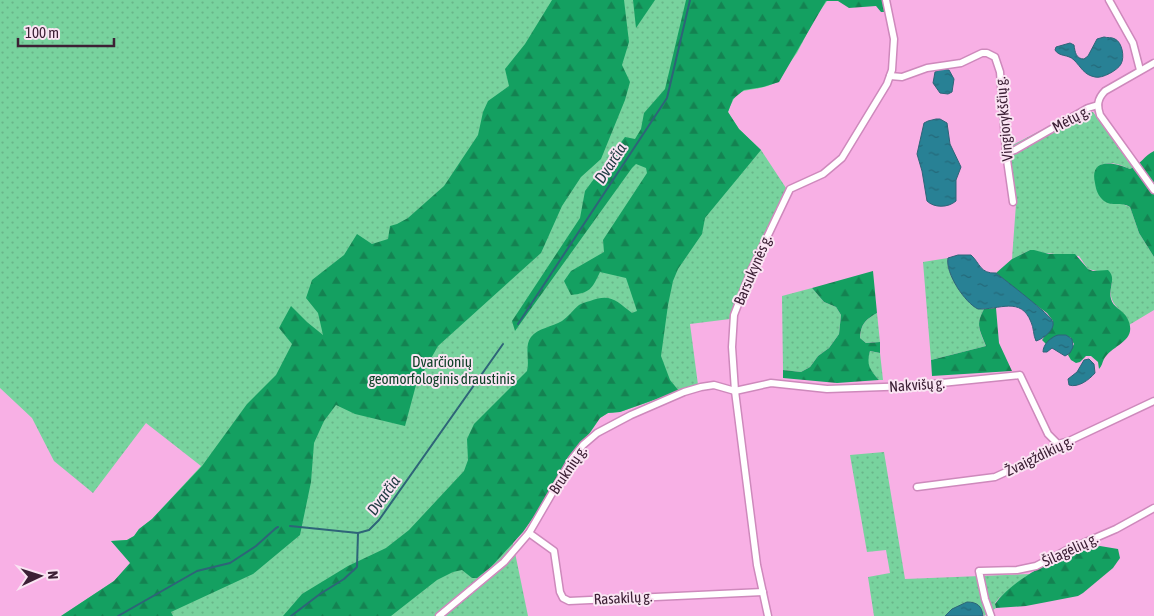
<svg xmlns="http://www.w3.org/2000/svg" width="1154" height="616" font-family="'Asap Condensed',sans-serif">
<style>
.green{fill:url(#green-dots)}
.forest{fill:url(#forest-firs)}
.water{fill:url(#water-ripples);stroke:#2e6478}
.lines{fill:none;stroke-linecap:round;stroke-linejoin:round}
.stream{stroke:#2e6478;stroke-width:2}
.street-casing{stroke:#ce89bc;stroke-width:9}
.street{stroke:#fff;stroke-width:6}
.labels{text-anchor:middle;stroke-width:4;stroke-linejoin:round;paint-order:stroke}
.street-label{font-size:15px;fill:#3c2035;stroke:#fae4f3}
.park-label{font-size:15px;fill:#0f4128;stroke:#fae4f3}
.water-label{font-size:16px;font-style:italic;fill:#223d44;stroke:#fae4f3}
</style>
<defs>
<pattern id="green-dots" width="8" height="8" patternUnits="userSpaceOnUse" patternTransform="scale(1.25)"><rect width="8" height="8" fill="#78d39e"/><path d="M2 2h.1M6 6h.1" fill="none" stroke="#69b589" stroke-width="1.8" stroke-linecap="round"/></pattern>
<pattern id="forest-firs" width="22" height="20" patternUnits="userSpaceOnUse" patternTransform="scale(1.25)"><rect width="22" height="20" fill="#14a061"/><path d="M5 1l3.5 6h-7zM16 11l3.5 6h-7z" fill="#148251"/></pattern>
<pattern id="water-ripples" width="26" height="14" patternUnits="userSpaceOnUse" patternTransform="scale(1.25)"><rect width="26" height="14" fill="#288195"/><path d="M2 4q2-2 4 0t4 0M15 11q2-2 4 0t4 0" fill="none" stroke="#24697a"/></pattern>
</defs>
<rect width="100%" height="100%" fill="#f8b0e5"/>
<g class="green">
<path d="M0 0H828L816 16 797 53 786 68 779 82C774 83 769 86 764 87 741 93 738 86 728 112L739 129 761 150 786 188 734 304 730 319 690 324 698 385 620 412 608 413 600 418 589 434 570 455 537 512 513 543 528 616H61L114 581 131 563 111 541 127 540 134 536 139 529 152 519 201 466 146 423 93 493 54 461 32 418 0 388Z"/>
<path d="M1076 112H1093L1135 167 1130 169C1119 164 1112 161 1101 165L1111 204 1120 203 1130 207 1139 233 1154 257V310L1129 325C1122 306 1106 306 1112 283L1097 271 1088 269 1079 256 1044 253 1030 250 1012 259 1016 204 1009 147Z"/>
<path d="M948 258C945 274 968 308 984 309 975 325 980 331 986 346L931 360 923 262Z"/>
<polygon points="812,288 824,302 836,307 841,315 839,334 829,348 818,356 810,367 801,372 783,370 782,296"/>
<path d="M877 313 880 342 866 343 860 338C861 324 865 320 877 313Z"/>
<path d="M870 351 880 353 883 380H879C869 369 865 366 870 351Z"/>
<polygon points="884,452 905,579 1030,574 999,598 995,603 996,608 984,616 982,610 952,609 945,616 874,616 868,577 890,573 886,550 867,552 850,455"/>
</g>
<g class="forest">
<polygon points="552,0 624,0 629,42 622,65 630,82 625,100 601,159 581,177 562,206 541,253 438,346 416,385 405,426 355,414 336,405 324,421 314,443 311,482 300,535 253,574 171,612 173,616 61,616 114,581 130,563 111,541 127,540 134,536 139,529 152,519 202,466 247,404 276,375 292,344 279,328 291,306 307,322 323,335 318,313 306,298 312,280 344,255 357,234 372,244 388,239 390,226 397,224 408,218 444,186 478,135 483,112 488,101 509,86 505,69 525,44"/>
<polygon points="633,0 655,0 636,28"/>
<path d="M686 0H884L887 12H881L876 6 849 8 838 1H826L779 82 763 87 744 90 733 99 728 112 739 129 761 150 705 218 702 234 678 269 673 281 668 305 661 356 670 380 679 391 620 412 608 413 600 418 589 434 570 455 537 512 523 532 491 567 477 578H472L462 570 453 572 437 580 391 616H283L302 594 348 566 386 548 409 530 464 471 468 460 467 439 474 424 527 371C530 360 524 346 531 337 538 328 552 327 562 321 568 317 573 310 579 305 582 303 586 302 590 301 611 293 616 301 632 313L637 311 626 278 600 272C592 289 590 293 571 295L564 281 571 271 604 252 603 240 647 173 646 168 636 164 632 168 515 331 512 321 580 218 585 191 625 137 635 139 641 129 644 113 665 89Z"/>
<path d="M1154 151V257L1139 233 1130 207C1121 201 1112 207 1104 201 1098 196 1096 190 1095 183 1089 157 1115 162 1130 169 1140 165 1144 156 1154 151Z"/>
<path d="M1030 250H1034L1049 254H1075L1088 269 1093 271 1108 270C1117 278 1108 288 1111 299 1113 307 1122 310 1126 316 1141 341 1112 344 1104 359 1102 363 1102 366 1099 369L1098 362 1091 356H1086L1080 362 1076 363 1071 360 1068 355 1074 344 1070 337 1046 344 1042 340 1052 327 1053 321 1047 313 1022 295 996 273 1012 259Z"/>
<path d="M873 271 877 313C865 320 861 324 860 338L866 343 880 342V353L870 351C866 365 870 370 879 380L837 383 783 378V370L801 372 810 367 818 356 829 348 839 334 841 315 836 307 824 302 812 288Z"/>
<path d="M996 308 999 343 1012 371 932 376 931 360 986 346C980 330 975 325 984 309Z"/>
<path d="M1100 546 1118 549 1120 558 1113 568 1083 593 1078 596 1026 606 996 608 995 604C1014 577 1068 550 1100 546Z"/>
</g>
<g class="water">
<path d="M1104 37C1107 38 1112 37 1115 39 1122 42 1125 57 1121 64 1118 70 1102 79 1095 77 1084 75 1081 67 1074 60 1068 54 1059 57 1055 50L1056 47 1070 43 1074 45C1075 52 1076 59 1084 59L1088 56 1097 39Z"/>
<polygon points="941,69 949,70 954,79 952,92 948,94 940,93 933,83 935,72"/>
<path d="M936 119H940L947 123 950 144 961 167 956 180V201C948 208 934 208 927 201L922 171 917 154 924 123 928 121Z"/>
<path d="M958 255H971C980 263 980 274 996 273 1005 280 1051 315 1053 322 1055 330 1043 339 1036 341 1033 335 1034 328 1031 322 1021 296 999 310 978 309 965 303 945 273 948 258Z"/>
<path d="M1058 335H1066L1072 339 1073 347 1070 353 1065 356 1052 348 1047 352H1043C1043 344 1051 337 1058 335Z"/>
<path d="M1089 359 1094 364 1095 373C1089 380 1078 388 1069 385L1068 379 1077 372 1084 360Z"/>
<path d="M967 602C977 602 982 606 983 616H945L952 609Z"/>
</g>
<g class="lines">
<g class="stream">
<polyline points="518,324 667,98 690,0"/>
<polyline points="290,526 358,533"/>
<polyline points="118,616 197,571 230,563 256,546 276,528 278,527"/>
<polyline points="291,616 320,594 344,579 357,567 358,533 369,530 379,520 503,344"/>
</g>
<defs>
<g id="street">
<polyline points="1109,0 1133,43 1140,70"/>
<path d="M1154 63 1105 91C1097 99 1097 106 1100 115L1154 190"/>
<polyline points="890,76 902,77 927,68 961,63 982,53 987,53 995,57 1000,72 1006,153 1013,202"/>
<polyline points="1006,153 1015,150 1088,108 1098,105"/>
<polyline points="917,487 995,477 1047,453 1058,444 1069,441 1154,401"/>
<polyline points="529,533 554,551 560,592 563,598 569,601 763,592"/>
<polyline points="439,616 504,562 529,533 572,459 583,445 597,433 631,415 684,392 701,387 714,385 735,391 771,383 827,389 912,386 1020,375 1048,434 1058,444"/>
<polyline points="768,616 757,565 735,391 732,347 734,315 751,271 790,189 823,174 842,158 887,84 892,70 894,39 886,0"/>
<polyline points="991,616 985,599 979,571 1017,570 1036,566 1065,551 1116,529 1154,508"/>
</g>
</defs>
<use href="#street" class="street-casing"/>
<use href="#street" class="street"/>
</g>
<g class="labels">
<g class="street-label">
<text transform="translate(1004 119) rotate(-95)" y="5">Vingiorykščių g.</text>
<text transform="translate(1071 119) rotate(-28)" y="5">Mėtų g.</text>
<text transform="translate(753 270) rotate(-67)" y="5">Barsukynės g.</text>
<text transform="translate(917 385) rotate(-4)" y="5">Nakvišų g.</text>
<text transform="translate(1039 456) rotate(-26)" y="5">Žvaigždikių g.</text>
<text transform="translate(568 470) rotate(-56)" y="5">Bruknių g.</text>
<text transform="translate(1070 550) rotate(-25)" y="5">Šilagėlių g.</text>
<text transform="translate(623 598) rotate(-3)" y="5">Rasakilų g.</text>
</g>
<g class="park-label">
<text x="442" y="367">Dvarčionių<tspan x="442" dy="17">geomorfologinis draustinis</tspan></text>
</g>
<g class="water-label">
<text transform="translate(610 163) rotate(-57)" y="6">Dvarčia</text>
<text transform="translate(383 495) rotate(-54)" y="6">Dvarčia</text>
</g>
</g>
<g transform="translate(40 576) rotate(86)" stroke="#fae4f3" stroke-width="4" paint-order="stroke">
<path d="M0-4L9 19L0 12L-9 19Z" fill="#3c2035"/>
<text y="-8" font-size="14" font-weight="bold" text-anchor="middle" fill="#3c2035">N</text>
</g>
<path d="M18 38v8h96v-8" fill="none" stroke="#3c2035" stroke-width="2.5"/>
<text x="25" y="38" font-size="15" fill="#3c2035" stroke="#fae4f3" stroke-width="4" paint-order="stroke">100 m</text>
</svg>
